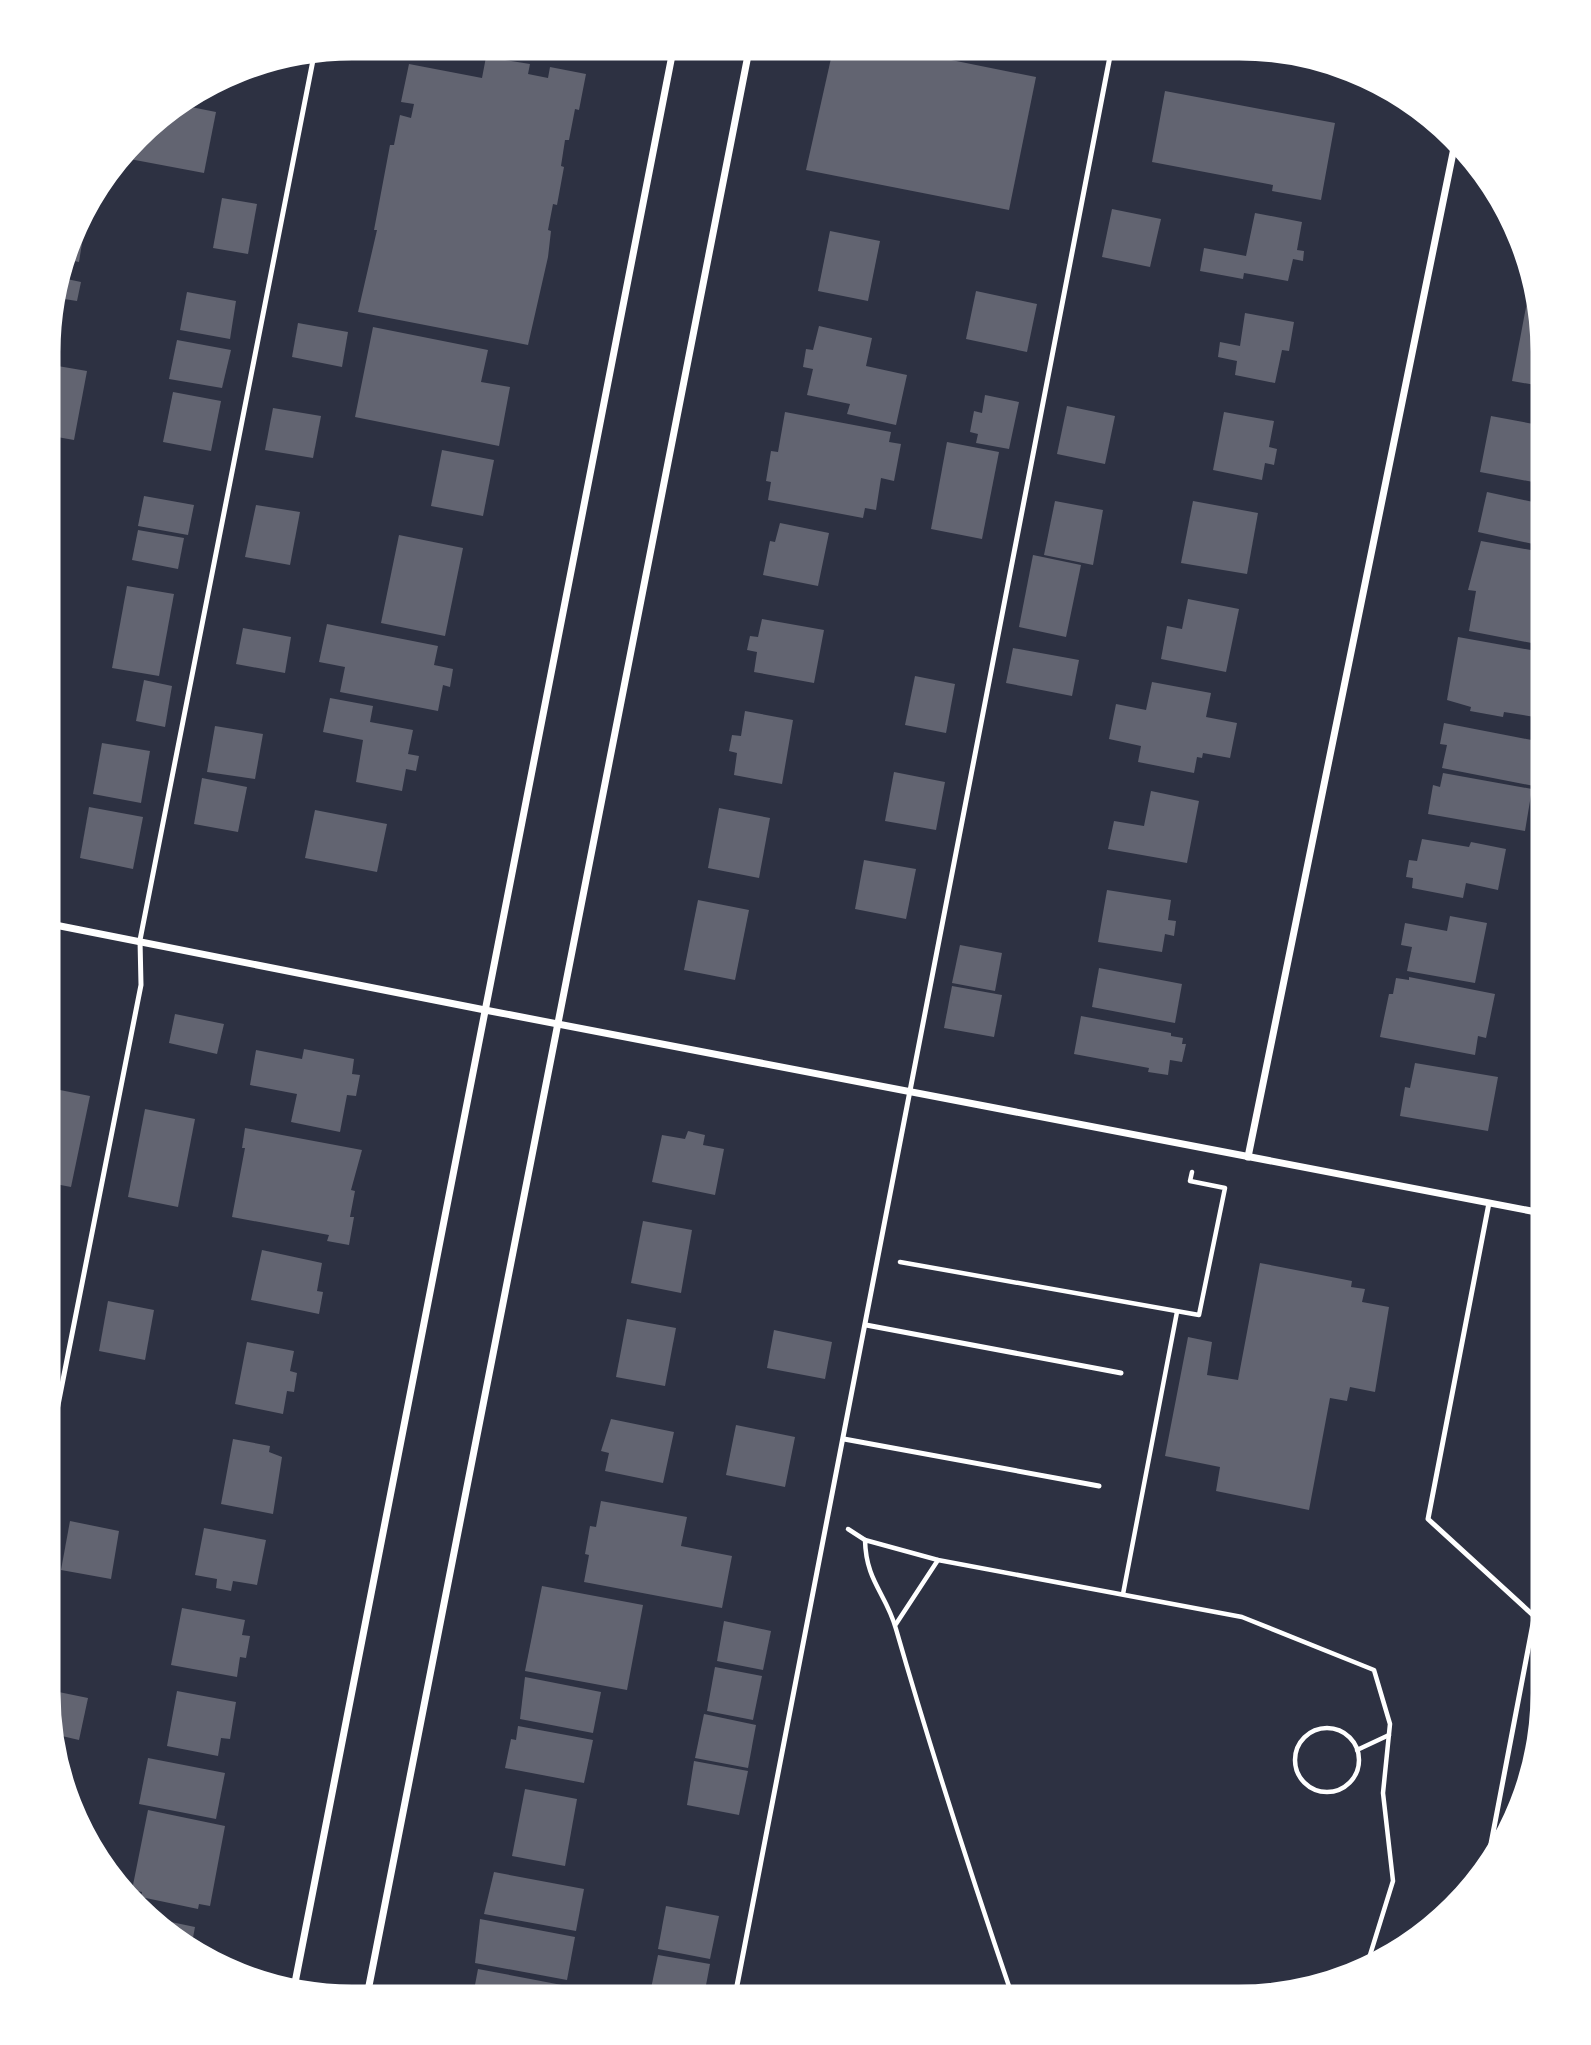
<svg xmlns="http://www.w3.org/2000/svg" width="1591" height="2045" font-family="'Zilla Slab',serif">
<style>
.building{fill:#626471}
.lines{fill:none;stroke-linecap:round;stroke-linejoin:round}
.path{stroke:#fff;stroke-width:4.5}
.service{stroke:#fff;stroke-width:5}
.minor{stroke:#fff;stroke-width:7}
.rim{fill:none;stroke:#fff;stroke-width:9}
</style>
<rect width="100%" height="100%" fill="#2d3142"/>
<g class="building">
<polygon points="834,45 877,45 1036,77 1009,210 806,170"/>
<polygon points="486,57 530,64 528,74 548,78 550,67 586,74 579,110 575,109 569,140 565,140 561,166 564,167 557,205 553,204 548,230 551,231 548,257 528,345 358,312 377,230 374,230 390,145 394,145 400,115 411,118 414,104 401,102 409,64 482,78"/>
<polygon points="1165,91 1335,123 1321,200 1272,191 1273,185 1152,162"/>
<polygon points="176,104 216,112 204,173 119,157 149,120"/>
<polygon points="222,198 257,204 248,254 213,248"/>
<polygon points="1112,209 1161,219 1150,267 1102,257"/>
<polygon points="1255,213 1302,222 1297,250 1304,251 1303,261 1293,259 1288,281 1244,273 1243,279 1200,271 1204,248 1246,256"/>
<polygon points="74,230 84,231 79,262 64,259"/>
<polygon points="830,231 880,241 868,301 818,291"/>
<polygon points="1534,265 1547,351 1547,387 1512,381"/>
<polygon points="61,268 64,268 62,278 81,282 77,301 58,298 56,309 48,308"/>
<polygon points="976,291 1037,304 1027,352 966,339"/>
<polygon points="187,292 236,301 230,339 180,330"/>
<polygon points="1245,313 1294,322 1289,351 1282,350 1275,383 1235,375 1237,361 1218,357 1220,342 1240,346"/>
<polygon points="46,315 59,318 51,361 46,360"/>
<polygon points="298,323 348,332 342,367 292,357"/>
<polygon points="819,326 872,338 866,366 907,375 896,425 847,414 850,404 807,395 813,369 803,367 806,349 813,350"/>
<polygon points="373,327 488,350 481,382 510,387 499,446 355,417"/>
<polygon points="177,340 231,350 222,388 169,379"/>
<polygon points="46,364 87,371 74,440 46,435"/>
<polygon points="173,392 221,401 211,451 163,442"/>
<polygon points="985,395 1019,402 1009,449 976,443 978,434 970,432 974,411 982,413"/>
<polygon points="1067,406 1115,416 1105,464 1057,454"/>
<polygon points="273,408 321,416 313,458 265,450"/>
<polygon points="785,412 891,432 889,442 901,444 894,481 881,478 876,510 865,508 863,518 768,500 771,482 766,481 771,451 778,452"/>
<polygon points="1224,412 1274,421 1269,447 1277,449 1274,465 1265,463 1262,480 1213,470"/>
<polygon points="1491,416 1544,426 1547,417 1544,484 1480,472"/>
<polygon points="947,442 999,452 982,539 931,529"/>
<polygon points="442,450 494,460 483,516 431,506"/>
<polygon points="1487,492 1547,505 1547,547 1478,532"/>
<polygon points="144,496 194,505 188,535 138,526"/>
<polygon points="1055,501 1103,510 1093,565 1044,555"/>
<polygon points="1193,501 1258,513 1247,574 1181,563"/>
<polygon points="256,505 300,512 290,565 245,557"/>
<polygon points="46,512 57,514 49,560 46,559"/>
<polygon points="780,523 829,533 818,586 763,575 770,541 775,542"/>
<polygon points="138,530 184,538 178,569 132,560"/>
<polygon points="399,535 463,548 445,636 381,623"/>
<polygon points="1481,541 1547,553 1547,646 1469,631 1476,591 1468,590"/>
<polygon points="1033,555 1081,565 1066,637 1019,627"/>
<polygon points="127,586 174,594 159,676 112,668"/>
<polygon points="1188,599 1239,609 1226,672 1161,659 1167,626 1182,629"/>
<polygon points="762,619 824,630 814,683 754,672 757,652 747,650 750,636 758,637"/>
<polygon points="327,624 438,646 434,665 453,669 450,687 443,685 438,711 340,692 345,667 319,662"/>
<polygon points="243,628 291,637 285,673 236,664"/>
<polygon points="1458,637 1547,653 1547,719 1504,712 1503,717 1470,711 1471,707 1447,700"/>
<polygon points="1013,648 1079,660 1072,696 1006,683"/>
<polygon points="915,676 955,684 946,733 905,725"/>
<polygon points="144,680 172,686 165,727 136,721"/>
<polygon points="1152,682 1211,693 1206,717 1237,723 1230,758 1203,753 1202,758 1197,757 1194,773 1138,762 1141,746 1109,739 1116,704 1146,710"/>
<polygon points="330,698 373,706 370,722 413,730 408,754 419,756 416,771 406,769 402,791 356,782 363,740 323,732"/>
<polygon points="745,711 793,720 782,784 734,775 737,753 729,751 732,735 741,736"/>
<polygon points="1444,723 1542,742 1534,786 1442,768 1447,745 1440,744"/>
<polygon points="215,726 263,734 255,779 207,772"/>
<polygon points="102,743 150,751 141,803 93,794"/>
<polygon points="894,772 945,782 936,830 885,821"/>
<polygon points="1443,773 1532,789 1525,831 1428,814 1433,785 1440,787"/>
<polygon points="202,778 247,787 238,832 194,824"/>
<polygon points="1151,791 1199,801 1187,863 1108,849 1114,821 1144,826"/>
<polygon points="89,807 143,817 133,869 80,858"/>
<polygon points="719,808 770,818 759,878 708,868"/>
<polygon points="315,810 387,824 377,872 305,858"/>
<polygon points="1422,839 1469,847 1471,842 1506,849 1498,890 1466,883 1463,898 1412,888 1413,878 1406,877 1409,860 1417,861"/>
<polygon points="864,860 916,869 906,919 855,909"/>
<polygon points="1107,890 1171,900 1168,920 1176,921 1174,936 1165,934 1162,952 1098,942"/>
<polygon points="698,900 749,910 735,980 684,970"/>
<polygon points="1450,916 1487,923 1475,983 1407,971 1412,947 1401,945 1405,923 1447,931"/>
<polygon points="960,945 1002,953 995,991 952,983"/>
<polygon points="1099,968 1182,984 1175,1023 1092,1007"/>
<polygon points="1409,977 1495,994 1486,1038 1478,1036 1475,1055 1380,1037 1389,994 1393,994 1396,978 1409,980"/>
<polygon points="952,986 1002,995 994,1037 944,1028"/>
<polygon points="175,1014 224,1024 217,1054 169,1043"/>
<polygon points="1081,1016 1171,1033 1171,1036 1183,1038 1182,1044 1186,1044 1182,1062 1170,1060 1168,1075 1148,1072 1149,1068 1074,1054"/>
<polygon points="304,1049 354,1059 352,1074 360,1075 356,1096 347,1095 340,1132 291,1122 297,1094 250,1085 256,1050 302,1059"/>
<polygon points="1415,1063 1498,1077 1488,1131 1400,1116 1405,1087 1410,1088"/>
<polygon points="45,1087 90,1096 71,1187 45,1182"/>
<polygon points="145,1109 195,1119 178,1207 128,1197"/>
<polygon points="245,1128 362,1150 351,1190 355,1191 350,1217 354,1217 349,1245 327,1241 329,1235 232,1217 245,1148 242,1148"/>
<polygon points="688,1131 705,1135 703,1145 724,1149 715,1195 652,1182 662,1135 685,1139"/>
<polygon points="643,1221 692,1230 681,1293 631,1283"/>
<polygon points="262,1250 322,1263 317,1291 323,1292 319,1314 251,1300"/>
<polygon points="1260,1263 1352,1281 1351,1287 1365,1289 1362,1302 1389,1307 1375,1392 1350,1387 1347,1401 1330,1398 1309,1510 1216,1491 1220,1467 1165,1456 1188,1337 1212,1342 1207,1375 1238,1380"/>
<polygon points="108,1301 154,1310 145,1360 99,1351"/>
<polygon points="627,1319 676,1328 665,1386 616,1377"/>
<polygon points="774,1330 832,1342 825,1379 767,1368"/>
<polygon points="247,1342 294,1351 290,1371 297,1373 294,1392 287,1391 283,1414 235,1404"/>
<polygon points="611,1419 674,1432 663,1483 605,1471 609,1453 601,1451"/>
<polygon points="736,1425 795,1437 785,1487 726,1475"/>
<polygon points="233,1439 270,1446 269,1452 282,1457 273,1514 221,1504"/>
<polygon points="601,1501 687,1517 681,1546 732,1556 722,1608 584,1582 589,1555 585,1554 590,1526 596,1527"/>
<polygon points="70,1521 119,1531 111,1579 61,1570"/>
<polygon points="204,1528 266,1540 257,1585 233,1581 231,1591 216,1588 217,1579 195,1575"/>
<polygon points="542,1586 643,1605 627,1690 525,1671"/>
<polygon points="182,1608 245,1620 242,1635 250,1636 246,1658 240,1657 237,1677 171,1665"/>
<polygon points="724,1621 771,1631 763,1670 717,1661"/>
<polygon points="715,1667 762,1676 753,1720 707,1711"/>
<polygon points="525,1677 601,1692 593,1733 520,1719"/>
<polygon points="44,1689 88,1698 79,1740 49,1733"/>
<polygon points="177,1691 236,1702 230,1739 221,1738 218,1756 167,1746"/>
<polygon points="704,1714 756,1725 748,1768 695,1758"/>
<polygon points="518,1726 593,1740 584,1783 505,1768 511,1739 516,1740"/>
<polygon points="148,1758 225,1773 216,1819 139,1804"/>
<polygon points="694,1761 748,1771 739,1815 687,1805"/>
<polygon points="525,1789 577,1799 565,1866 512,1856"/>
<polygon points="148,1810 225,1826 210,1906 199,1904 198,1909 141,1897 142,1892 132,1890"/>
<polygon points="494,1872 584,1889 576,1931 484,1914"/>
<polygon points="666,1906 719,1916 710,1959 658,1949"/>
<polygon points="152,1918 195,1927 190,1954 181,1950"/>
<polygon points="480,1919 575,1937 567,1980 475,1963"/>
<polygon points="658,1955 710,1964 703,2001 649,1998"/>
<polygon points="478,1969 588,1990 586,2001 472,2001"/>
</g>
<g class="lines">
<g class="path">
<polyline points="900,1262 1199,1315 1225,1188 1190,1181 1192,1172"/>
<polyline points="848,1529 865,1540"/>
<polyline points="1123,1594 1177,1312"/>
<polyline points="896,1624 938,1560"/>
<circle cx="1327" cy="1760" r="32"/>
<polyline points="1357,1750 1389,1735"/>
<path d="M1014 2001C972 1878 932 1754 896 1629 886 1593 866 1582 865 1540L938 1560 1242 1617 1374 1670 1390 1724 1383 1793 1393 1881 1366 1968"/>
</g>
<g class="service">
<polyline points="1489,1203 1428,1519 1534,1616"/>
<polyline points="866,1325 1121,1373"/>
<polyline points="844,1439 1099,1486"/>
<polyline points="44,1476 141,985 140,940 315,50"/>
<polyline points="1485,1875 1547,1550"/>
<polyline points="734,2001 1112,46"/>
</g>
<g class="minor">
<polyline points="45,923 485,1010 1547,1214"/>
<polyline points="1248,1157 1455,143"/>
<polyline points="293,1993 674,45"/>
<polyline points="366,2001 750,45"/>
</g>
</g>
<path d="M0 0H1591V2045H0ZM352 56H1239A296 296 0 0 1 1535 352V1693A296 296 0 0 1 1239 1989H352A296 296 0 0 1 56 1693V352A296 296 0 0 1 352 56Z" fill="#fff" fill-rule="evenodd"/>
<path class="rim" d="M352 56H1239A296 296 0 0 1 1535 352V1693A296 296 0 0 1 1239 1989H352A296 296 0 0 1 56 1693V352A296 296 0 0 1 352 56Z"/>
</svg>
